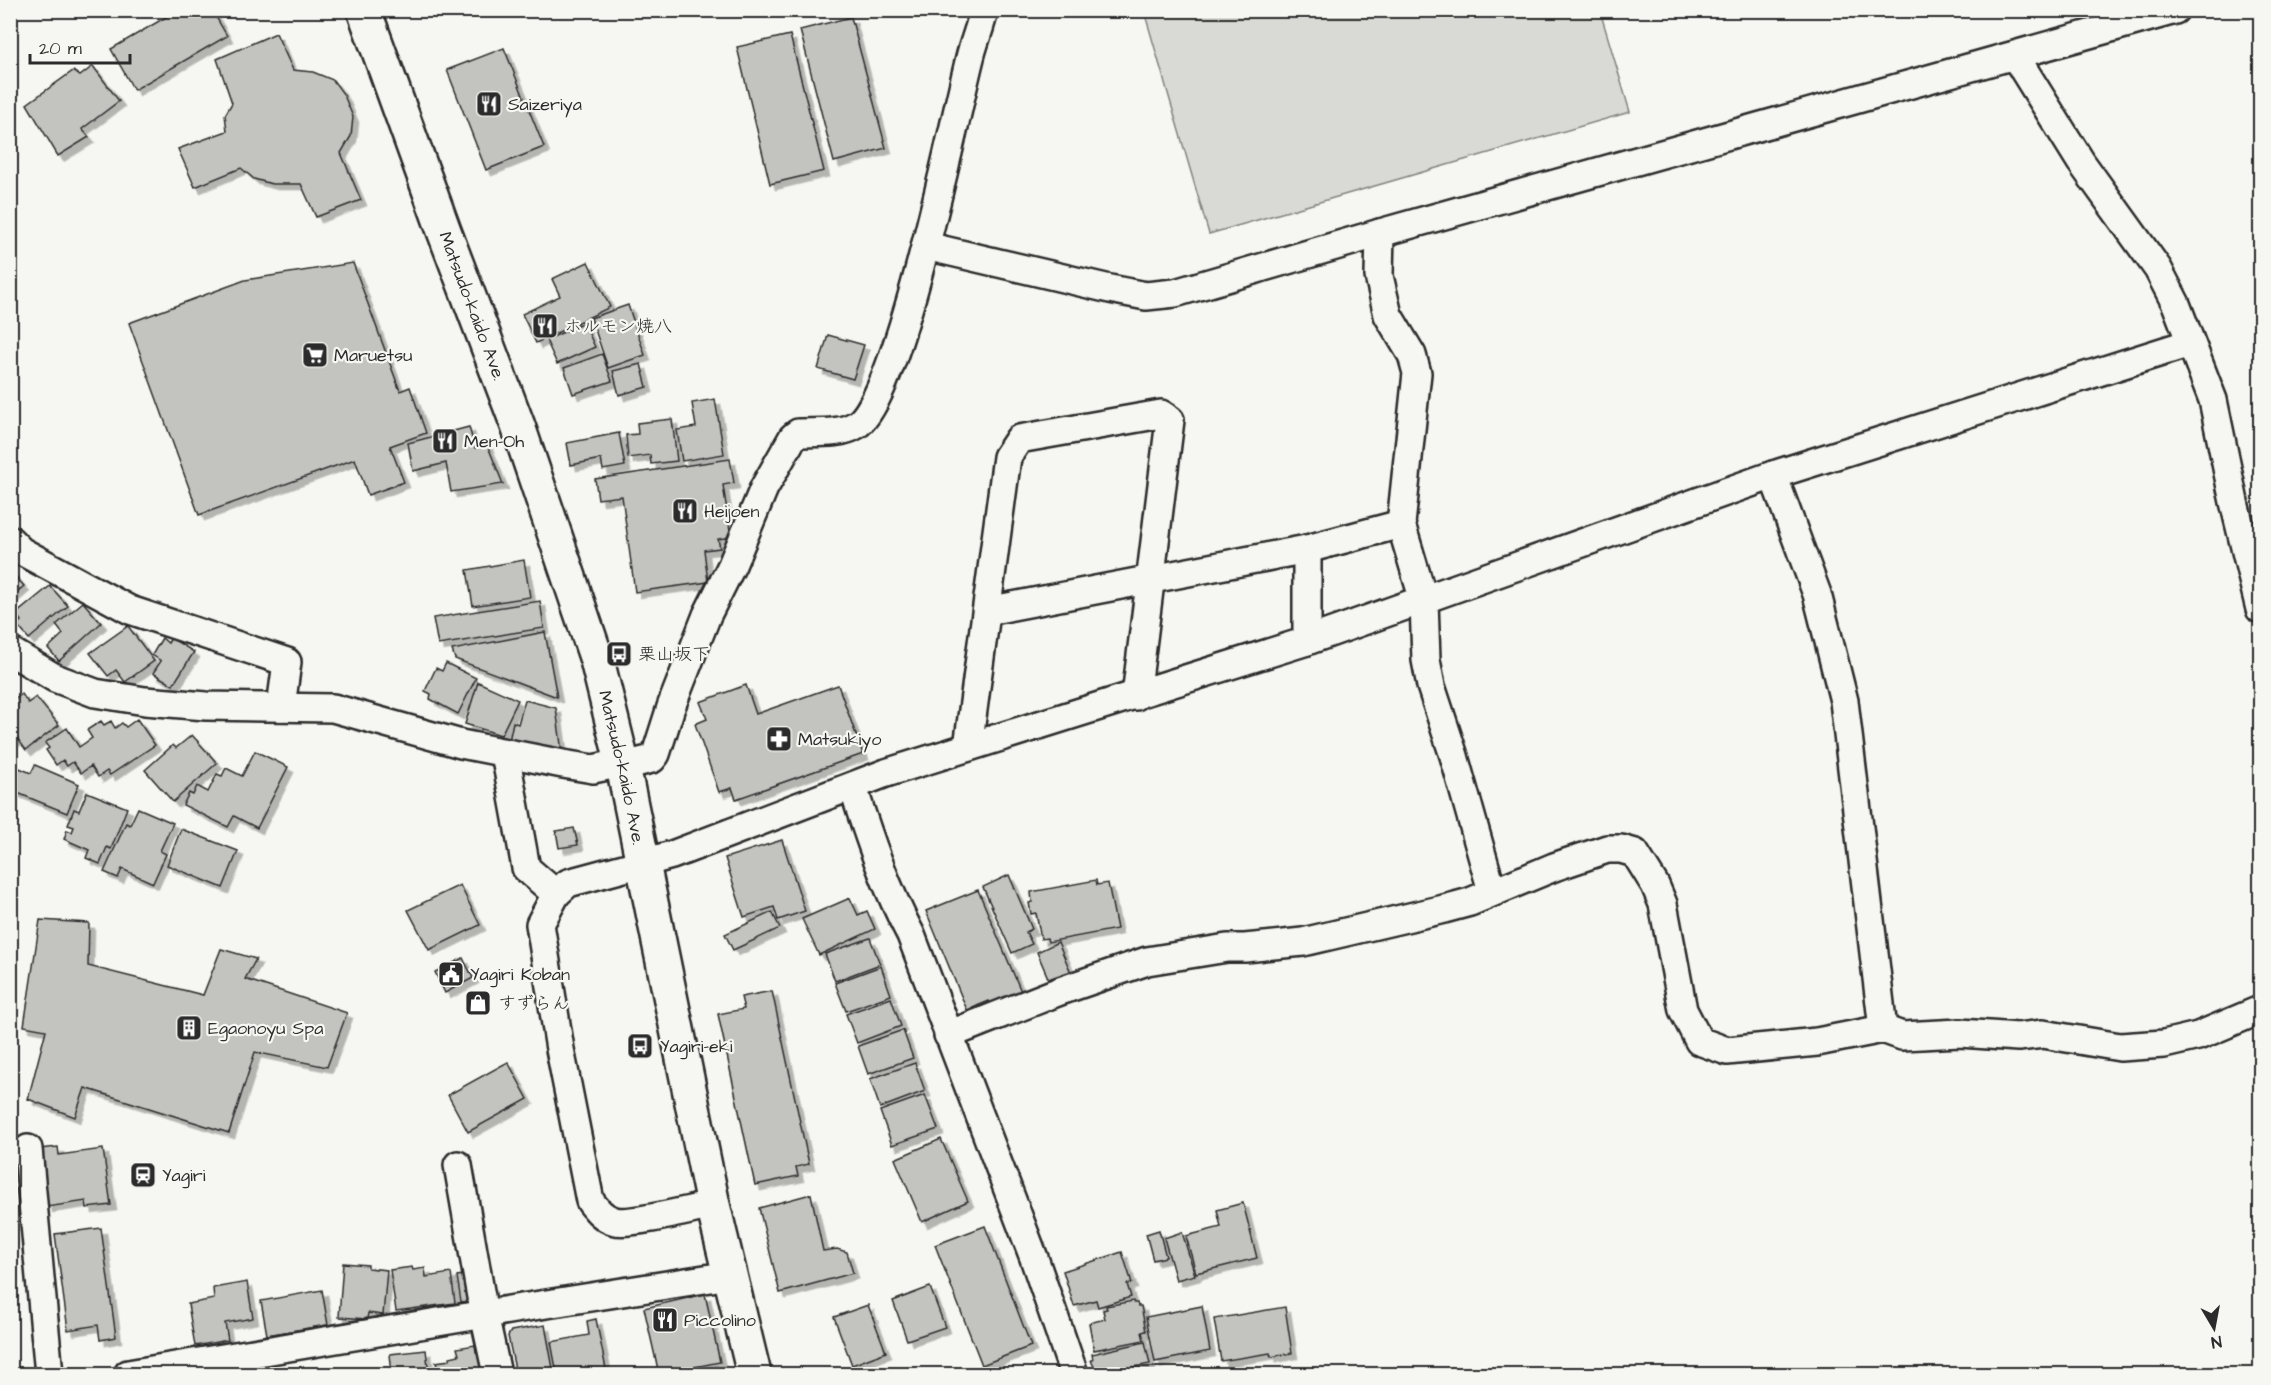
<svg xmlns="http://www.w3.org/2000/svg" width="2271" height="1385" font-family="'Architects Daughter','Klee One',sans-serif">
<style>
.green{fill:#d9d9d5;stroke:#828280;stroke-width:1.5}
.building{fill:#c3c3c0;stroke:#2b2b2b;stroke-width:1.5;filter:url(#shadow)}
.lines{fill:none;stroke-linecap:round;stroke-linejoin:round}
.minor-casing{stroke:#2b2b2b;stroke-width:32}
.primary-casing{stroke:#2b2b2b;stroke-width:38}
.minor{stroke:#f6f6f2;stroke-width:27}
.primary{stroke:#f6f6f2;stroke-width:33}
.labels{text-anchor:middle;stroke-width:4.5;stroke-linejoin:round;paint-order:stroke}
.poi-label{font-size:18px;fill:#2b2b2b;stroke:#f6f6f2;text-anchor:start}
.street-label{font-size:18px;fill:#2b2b2b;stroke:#f6f6f2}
</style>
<defs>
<filter id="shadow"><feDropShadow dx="5.5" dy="5.5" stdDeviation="0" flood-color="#0004"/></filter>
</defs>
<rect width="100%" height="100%" fill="#f6f6f2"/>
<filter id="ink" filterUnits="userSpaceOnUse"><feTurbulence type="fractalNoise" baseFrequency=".0167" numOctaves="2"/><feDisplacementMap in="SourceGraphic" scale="12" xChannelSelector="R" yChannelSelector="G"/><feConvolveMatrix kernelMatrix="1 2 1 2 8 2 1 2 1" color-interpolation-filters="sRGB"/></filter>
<g filter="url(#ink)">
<polygon class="green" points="1144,11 1600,11 1630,112 1209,234"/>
<g class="building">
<polygon points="178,10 212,10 227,36 134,90 111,49"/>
<polygon points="851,17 886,148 834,162 800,30"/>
<polygon points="276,33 293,70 313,72 333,80 344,95 353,117 351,136 341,153 361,200 316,217 301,184 272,184 254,179 241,168 195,187 178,149 227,131 225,115 232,103 217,59"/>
<polygon points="790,35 824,171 770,184 737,47"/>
<polygon points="504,48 544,147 486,170 447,70"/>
<polygon points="93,66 119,101 82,129 89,137 58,156 27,104 73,71 80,76"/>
<polygon points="588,262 610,307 536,343 522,314 560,296 552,279"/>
<polygon points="353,263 400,391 410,387 426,433 390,446 404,482 368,495 355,459 199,515 129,323 245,280"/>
<polygon points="628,305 645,355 608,368 591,318"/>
<polygon points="584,323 595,347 557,364 546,340"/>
<polygon points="828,335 864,345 853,379 818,369"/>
<polygon points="602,354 612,381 573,394 564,368"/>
<polygon points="641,364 647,387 619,395 613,371"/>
<polygon points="715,399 724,454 682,461 677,430 696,427 692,403"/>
<polygon points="672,419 677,461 651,464 650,455 628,458 626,435 638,434 637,423"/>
<polygon points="469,427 475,448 487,444 503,484 451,492 446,463 413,471 408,443"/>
<polygon points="619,433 625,466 603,470 601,459 571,465 567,443"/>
<polygon points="730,459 734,483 723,485 731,537 718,539 720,548 704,550 708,582 635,592 622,496 598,499 595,479"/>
<polygon points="524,560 530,597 473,606 467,570"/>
<polygon points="10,570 24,586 10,598"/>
<polygon points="50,586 68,606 29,639 17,625 21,621 16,614"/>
<polygon points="540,601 544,628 438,645 433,618"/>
<polygon points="83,602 101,623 59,661 48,648 63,634 56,625"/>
<polygon points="128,626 154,661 125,682 116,670 108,676 90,653"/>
<polygon points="545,632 557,697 455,659 452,650"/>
<polygon points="162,638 168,643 171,638 194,652 173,685 153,673 161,661 152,655"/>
<polygon points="446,663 476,678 458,714 430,699 431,694 425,691 436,668 442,671"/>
<polygon points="478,682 518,700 501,735 465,724"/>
<polygon points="746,685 756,714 838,685 863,754 736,799 732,788 719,792 695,724 707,719 700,702"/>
<polygon points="22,694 28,703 36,697 59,725 26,750 17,738 13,741 10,738 10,703"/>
<polygon points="525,700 556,708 562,752 509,741 513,722 518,724"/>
<polygon points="137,719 155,745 110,775 107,771 98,777 91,766 81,773 73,762 67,766 63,760 56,765 46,750 49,748 45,743 67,728 79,747 92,738 87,730 101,721 104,725 111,721 115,728 122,723 126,727"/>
<polygon points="192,735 217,763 173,802 145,770 173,745 176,748"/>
<polygon points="255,751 288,767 257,828 234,816 228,827 183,805 189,793 193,795 197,786 208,792 217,774 222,776 226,768 242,776"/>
<polygon points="10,764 31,773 35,765 79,784 67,813 10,790"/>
<polygon points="87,792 127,808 111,849 107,847 100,864 86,858 89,850 64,839 67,830 72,832 74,827 68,825 74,809 79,811"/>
<polygon points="138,808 173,823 160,851 166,854 153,883 122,869 118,878 104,872 126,823 130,825"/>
<polygon points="574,828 578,845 559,848 556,831"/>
<polygon points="181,829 238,851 223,888 167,865"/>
<polygon points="782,840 805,911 778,920 774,907 744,917 725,858"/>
<polygon points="1009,875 1032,929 1026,932 1032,944 1012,953 983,887"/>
<polygon points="1096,880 1097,885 1108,883 1117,929 1048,942 1047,938 1041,939 1036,913 1031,914 1029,903 1032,902 1031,892"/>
<polygon points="460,885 480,925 429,950 408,910"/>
<polygon points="978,890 1023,996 992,1009 989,1001 967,1010 926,911"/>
<polygon points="850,898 858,915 867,911 875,929 819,955 802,919"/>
<polygon points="772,912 780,928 733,950 725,934"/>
<polygon points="40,920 89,923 88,966 203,995 221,949 256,959 245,979 347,1013 327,1067 255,1052 229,1133 85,1088 75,1117 28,1099 46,1030 24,1026"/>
<polygon points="870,938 880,964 835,981 825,954"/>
<polygon points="1058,942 1072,975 1051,985 1037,952"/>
<polygon points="463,958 473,978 445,993 435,972"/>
<polygon points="881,966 891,995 846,1011 835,983"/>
<polygon points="772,991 809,1164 796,1167 798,1176 755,1185 718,1014 744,1009 741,997"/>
<polygon points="891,998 901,1026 857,1043 846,1014"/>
<polygon points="903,1030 913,1058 868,1074 858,1046"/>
<polygon points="508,1062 528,1099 468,1132 448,1095"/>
<polygon points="915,1063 925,1091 880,1108 870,1079"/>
<polygon points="925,1095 938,1129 892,1145 880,1111"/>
<polygon points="941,1139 968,1201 922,1222 895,1159"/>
<polygon points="58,1147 59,1155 103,1149 111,1205 87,1208 86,1201 47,1207 39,1149"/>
<polygon points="811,1194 823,1251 837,1249 847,1252 853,1273 780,1293 759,1208"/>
<polygon points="1243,1203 1257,1258 1196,1273 1186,1236 1221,1227 1217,1210"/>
<polygon points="985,1226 1031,1346 982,1365 935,1245"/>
<polygon points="101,1228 116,1337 100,1340 98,1325 68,1330 55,1234"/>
<polygon points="1159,1230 1166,1257 1153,1260 1146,1234"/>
<polygon points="1182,1232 1195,1275 1176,1280 1164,1238"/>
<polygon points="1122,1252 1132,1283 1127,1284 1131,1297 1098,1307 1096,1300 1074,1306 1063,1271"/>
<polygon points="343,1263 368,1265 368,1268 387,1270 383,1315 368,1313 367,1319 339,1317"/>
<polygon points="412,1267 413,1270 425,1268 426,1277 451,1273 455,1303 396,1311 390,1270"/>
<polygon points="471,1274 475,1300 461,1302 457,1276"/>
<polygon points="247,1282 253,1318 225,1323 228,1340 195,1346 188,1304 214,1299 213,1288"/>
<polygon points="930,1287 945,1327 907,1340 893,1301"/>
<polygon points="322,1290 328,1325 267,1335 261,1301"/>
<polygon points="705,1294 720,1362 659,1374 644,1308"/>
<polygon points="1133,1301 1134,1303 1137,1303 1138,1306 1141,1306 1146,1331 1142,1332 1144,1340 1094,1350 1089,1323 1105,1319 1103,1310 1107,1309 1106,1306"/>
<polygon points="868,1305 886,1352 852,1365 834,1317"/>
<polygon points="1202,1306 1210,1351 1155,1362 1146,1317"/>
<polygon points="1285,1307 1292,1353 1271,1357 1270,1353 1221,1361 1214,1319"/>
<polygon points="596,1319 607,1374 557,1374 551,1342 589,1335 587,1321"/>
<polygon points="545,1325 554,1374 516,1374 508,1336 511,1331"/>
<polygon points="1145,1342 1150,1364 1097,1374 1091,1360 1093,1360 1092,1354"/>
<polygon points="475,1345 476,1352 482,1351 486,1374 438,1374 436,1362 450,1360 450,1357 459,1355 457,1348"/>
<polygon points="426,1350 429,1374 392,1374 390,1354"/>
<polygon points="717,1367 718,1374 680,1374"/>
</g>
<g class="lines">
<defs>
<g id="minor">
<polyline points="2015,56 2081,162 2158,269 2176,304 2213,400 2234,502 2260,609"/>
<polyline points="1380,233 1379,276 1388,315 1412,355 1417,373 1401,524 1424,601 1426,660 1431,686 1454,756 1492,891"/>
<polyline points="926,246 1110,289 1146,296 1175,293 1380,233 2175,10"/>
<polyline points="1773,475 1817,594 1844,701 1883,1029"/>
<polyline points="10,540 21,551 130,610 287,662 281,707"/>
<polyline points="987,611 1307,549 1401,524"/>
<polyline points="1307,641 1307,549"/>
<polyline points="10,651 55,678 95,693 145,701 206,706 333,708 461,744 563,764 593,769 622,763"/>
<polyline points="968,747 1007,457 1019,439 1161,414 1170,420 1136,696"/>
<polyline points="505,753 526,868 556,894"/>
<path d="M623 766 652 759 656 754 671 707 707 615 732 565 764 488 793 437 798 433C815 432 840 435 856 425 899 401 955 114 971 54 975 39 981 25 984 10"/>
<path d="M853 787C869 838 886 888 911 935L1034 1258 1074 1374"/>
<polyline points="948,1035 1060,991 1147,961 1227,948 1245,948 1303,942 1444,909 1470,902 1554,867 1607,849 1621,849 1635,853 1655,885 1663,904 1683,1010 1699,1041 1727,1051 1817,1042 1883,1029 1902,1036 1960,1033 2018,1037 2043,1034 2120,1047 2164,1044 2198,1036 2260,1010"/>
<polyline points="28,1149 49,1374"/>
<polyline points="458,1165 484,1314 497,1374"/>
<path d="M713 1205C693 1209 631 1225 615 1221 603 1218 597 1210 590 1201L560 1049 540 924 556 894 568 883 672 855 886 773 1307 641 1773 475 2190 343"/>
<polyline points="128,1374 515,1309 730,1275"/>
</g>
<g id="primary">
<path id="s1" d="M364 10 444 231 518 426 597 660 623 766 713 1205 754 1374"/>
</g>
</defs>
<use href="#minor" class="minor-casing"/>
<use href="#primary" class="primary-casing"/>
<use href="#minor" class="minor"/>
<use href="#primary" class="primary"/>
</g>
</g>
<defs>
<symbol id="restaurant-square" viewBox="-11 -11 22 22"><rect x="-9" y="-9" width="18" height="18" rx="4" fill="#2b2b2b" stroke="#f6f6f2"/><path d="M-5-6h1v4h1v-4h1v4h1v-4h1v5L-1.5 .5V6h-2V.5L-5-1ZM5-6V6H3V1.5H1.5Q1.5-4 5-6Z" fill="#fff"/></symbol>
<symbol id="supermarket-square" viewBox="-11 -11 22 22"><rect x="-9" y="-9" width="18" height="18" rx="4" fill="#2b2b2b" stroke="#f6f6f2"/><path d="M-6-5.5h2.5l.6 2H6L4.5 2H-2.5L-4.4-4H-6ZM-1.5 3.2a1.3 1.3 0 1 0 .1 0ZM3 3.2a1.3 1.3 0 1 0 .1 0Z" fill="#fff"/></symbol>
<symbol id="bus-square" viewBox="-11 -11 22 22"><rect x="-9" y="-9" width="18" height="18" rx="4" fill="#2b2b2b" stroke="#f6f6f2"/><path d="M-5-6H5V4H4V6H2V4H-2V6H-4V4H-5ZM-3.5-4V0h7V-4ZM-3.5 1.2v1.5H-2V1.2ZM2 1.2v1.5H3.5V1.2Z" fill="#fff"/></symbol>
<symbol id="pharmacy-square" viewBox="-11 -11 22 22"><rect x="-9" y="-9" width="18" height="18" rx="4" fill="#2b2b2b" stroke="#f6f6f2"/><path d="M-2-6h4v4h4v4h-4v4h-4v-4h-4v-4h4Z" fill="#fff"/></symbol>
<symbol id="civic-square" viewBox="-11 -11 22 22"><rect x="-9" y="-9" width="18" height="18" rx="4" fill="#2b2b2b" stroke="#f6f6f2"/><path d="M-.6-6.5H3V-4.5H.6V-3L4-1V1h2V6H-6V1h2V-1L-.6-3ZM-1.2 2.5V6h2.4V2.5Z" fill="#fff"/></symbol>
<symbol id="shop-square" viewBox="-11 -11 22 22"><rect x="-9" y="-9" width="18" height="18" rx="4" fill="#2b2b2b" stroke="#f6f6f2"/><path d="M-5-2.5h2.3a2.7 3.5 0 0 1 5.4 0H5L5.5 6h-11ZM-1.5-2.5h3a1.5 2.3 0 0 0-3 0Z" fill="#fff"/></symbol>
<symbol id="building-square" viewBox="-11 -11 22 22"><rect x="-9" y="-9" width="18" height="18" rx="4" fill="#2b2b2b" stroke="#f6f6f2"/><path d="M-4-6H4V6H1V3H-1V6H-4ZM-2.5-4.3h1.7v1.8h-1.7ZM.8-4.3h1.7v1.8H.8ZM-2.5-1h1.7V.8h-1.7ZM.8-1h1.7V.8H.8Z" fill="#fff"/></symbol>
<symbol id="station-square" viewBox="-11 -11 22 22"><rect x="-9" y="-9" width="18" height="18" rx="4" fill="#2b2b2b" stroke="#f6f6f2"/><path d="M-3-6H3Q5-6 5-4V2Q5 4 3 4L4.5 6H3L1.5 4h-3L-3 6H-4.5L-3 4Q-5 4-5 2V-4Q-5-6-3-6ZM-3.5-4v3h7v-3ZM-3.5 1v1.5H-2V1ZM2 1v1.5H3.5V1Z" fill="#fff"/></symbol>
</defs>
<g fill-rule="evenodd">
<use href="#restaurant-square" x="474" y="89" width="30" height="30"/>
<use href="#restaurant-square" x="530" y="311" width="30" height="30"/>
<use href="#supermarket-square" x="300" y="340" width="30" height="30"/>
<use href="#restaurant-square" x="430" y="426" width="30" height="30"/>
<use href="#restaurant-square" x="670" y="496" width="30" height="30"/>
<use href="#bus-square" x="604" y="639" width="30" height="30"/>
<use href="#pharmacy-square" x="764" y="724" width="30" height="30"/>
<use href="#civic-square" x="436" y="959" width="30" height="30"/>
<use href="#shop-square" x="463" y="988" width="30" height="30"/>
<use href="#building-square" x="174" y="1013" width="30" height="30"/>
<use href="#bus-square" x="625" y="1031" width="30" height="30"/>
<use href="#station-square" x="128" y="1160" width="30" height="30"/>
<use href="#restaurant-square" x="650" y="1305" width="30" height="30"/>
</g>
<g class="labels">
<g class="poi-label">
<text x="508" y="110">Saizeriya</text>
<text x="564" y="332">ホルモン焼八</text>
<text x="334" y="361">Maruetsu</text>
<text x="464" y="447">Men-Oh</text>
<text x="704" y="517">Heijoen</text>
<text x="638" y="660">栗山坂下</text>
<text x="798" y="745">Matsukiyo</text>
<text x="470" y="980">Yagiri Koban</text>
<text x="498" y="1009">すずらん</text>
<text x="208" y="1034">Egaonoyu Spa</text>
<text x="660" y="1052">Yagiri-eki</text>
<text x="162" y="1181">Yagiri</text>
<text x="684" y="1326">Piccolino</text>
</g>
<g class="street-label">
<text dy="6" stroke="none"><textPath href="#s1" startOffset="315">Matsudo-kaido Ave.</textPath></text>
<text dy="6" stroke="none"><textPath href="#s1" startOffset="801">Matsudo-kaido Ave.</textPath></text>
</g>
</g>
<rect width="2271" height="1385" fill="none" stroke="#f6f6f2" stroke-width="36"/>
<rect x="18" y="18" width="2235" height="1349" fill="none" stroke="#2b2b2b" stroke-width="2" filter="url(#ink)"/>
<g transform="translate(2214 1328) rotate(170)" stroke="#f6f6f2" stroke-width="4.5" paint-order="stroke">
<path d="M0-4.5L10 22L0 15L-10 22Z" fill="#2b2b2b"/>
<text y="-9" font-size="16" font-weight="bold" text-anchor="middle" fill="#2b2b2b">N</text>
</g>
<path d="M30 54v9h100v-9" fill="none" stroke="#2b2b2b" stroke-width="3"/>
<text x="39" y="54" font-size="18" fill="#2b2b2b" stroke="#f6f6f2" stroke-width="4.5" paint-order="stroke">20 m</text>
</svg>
